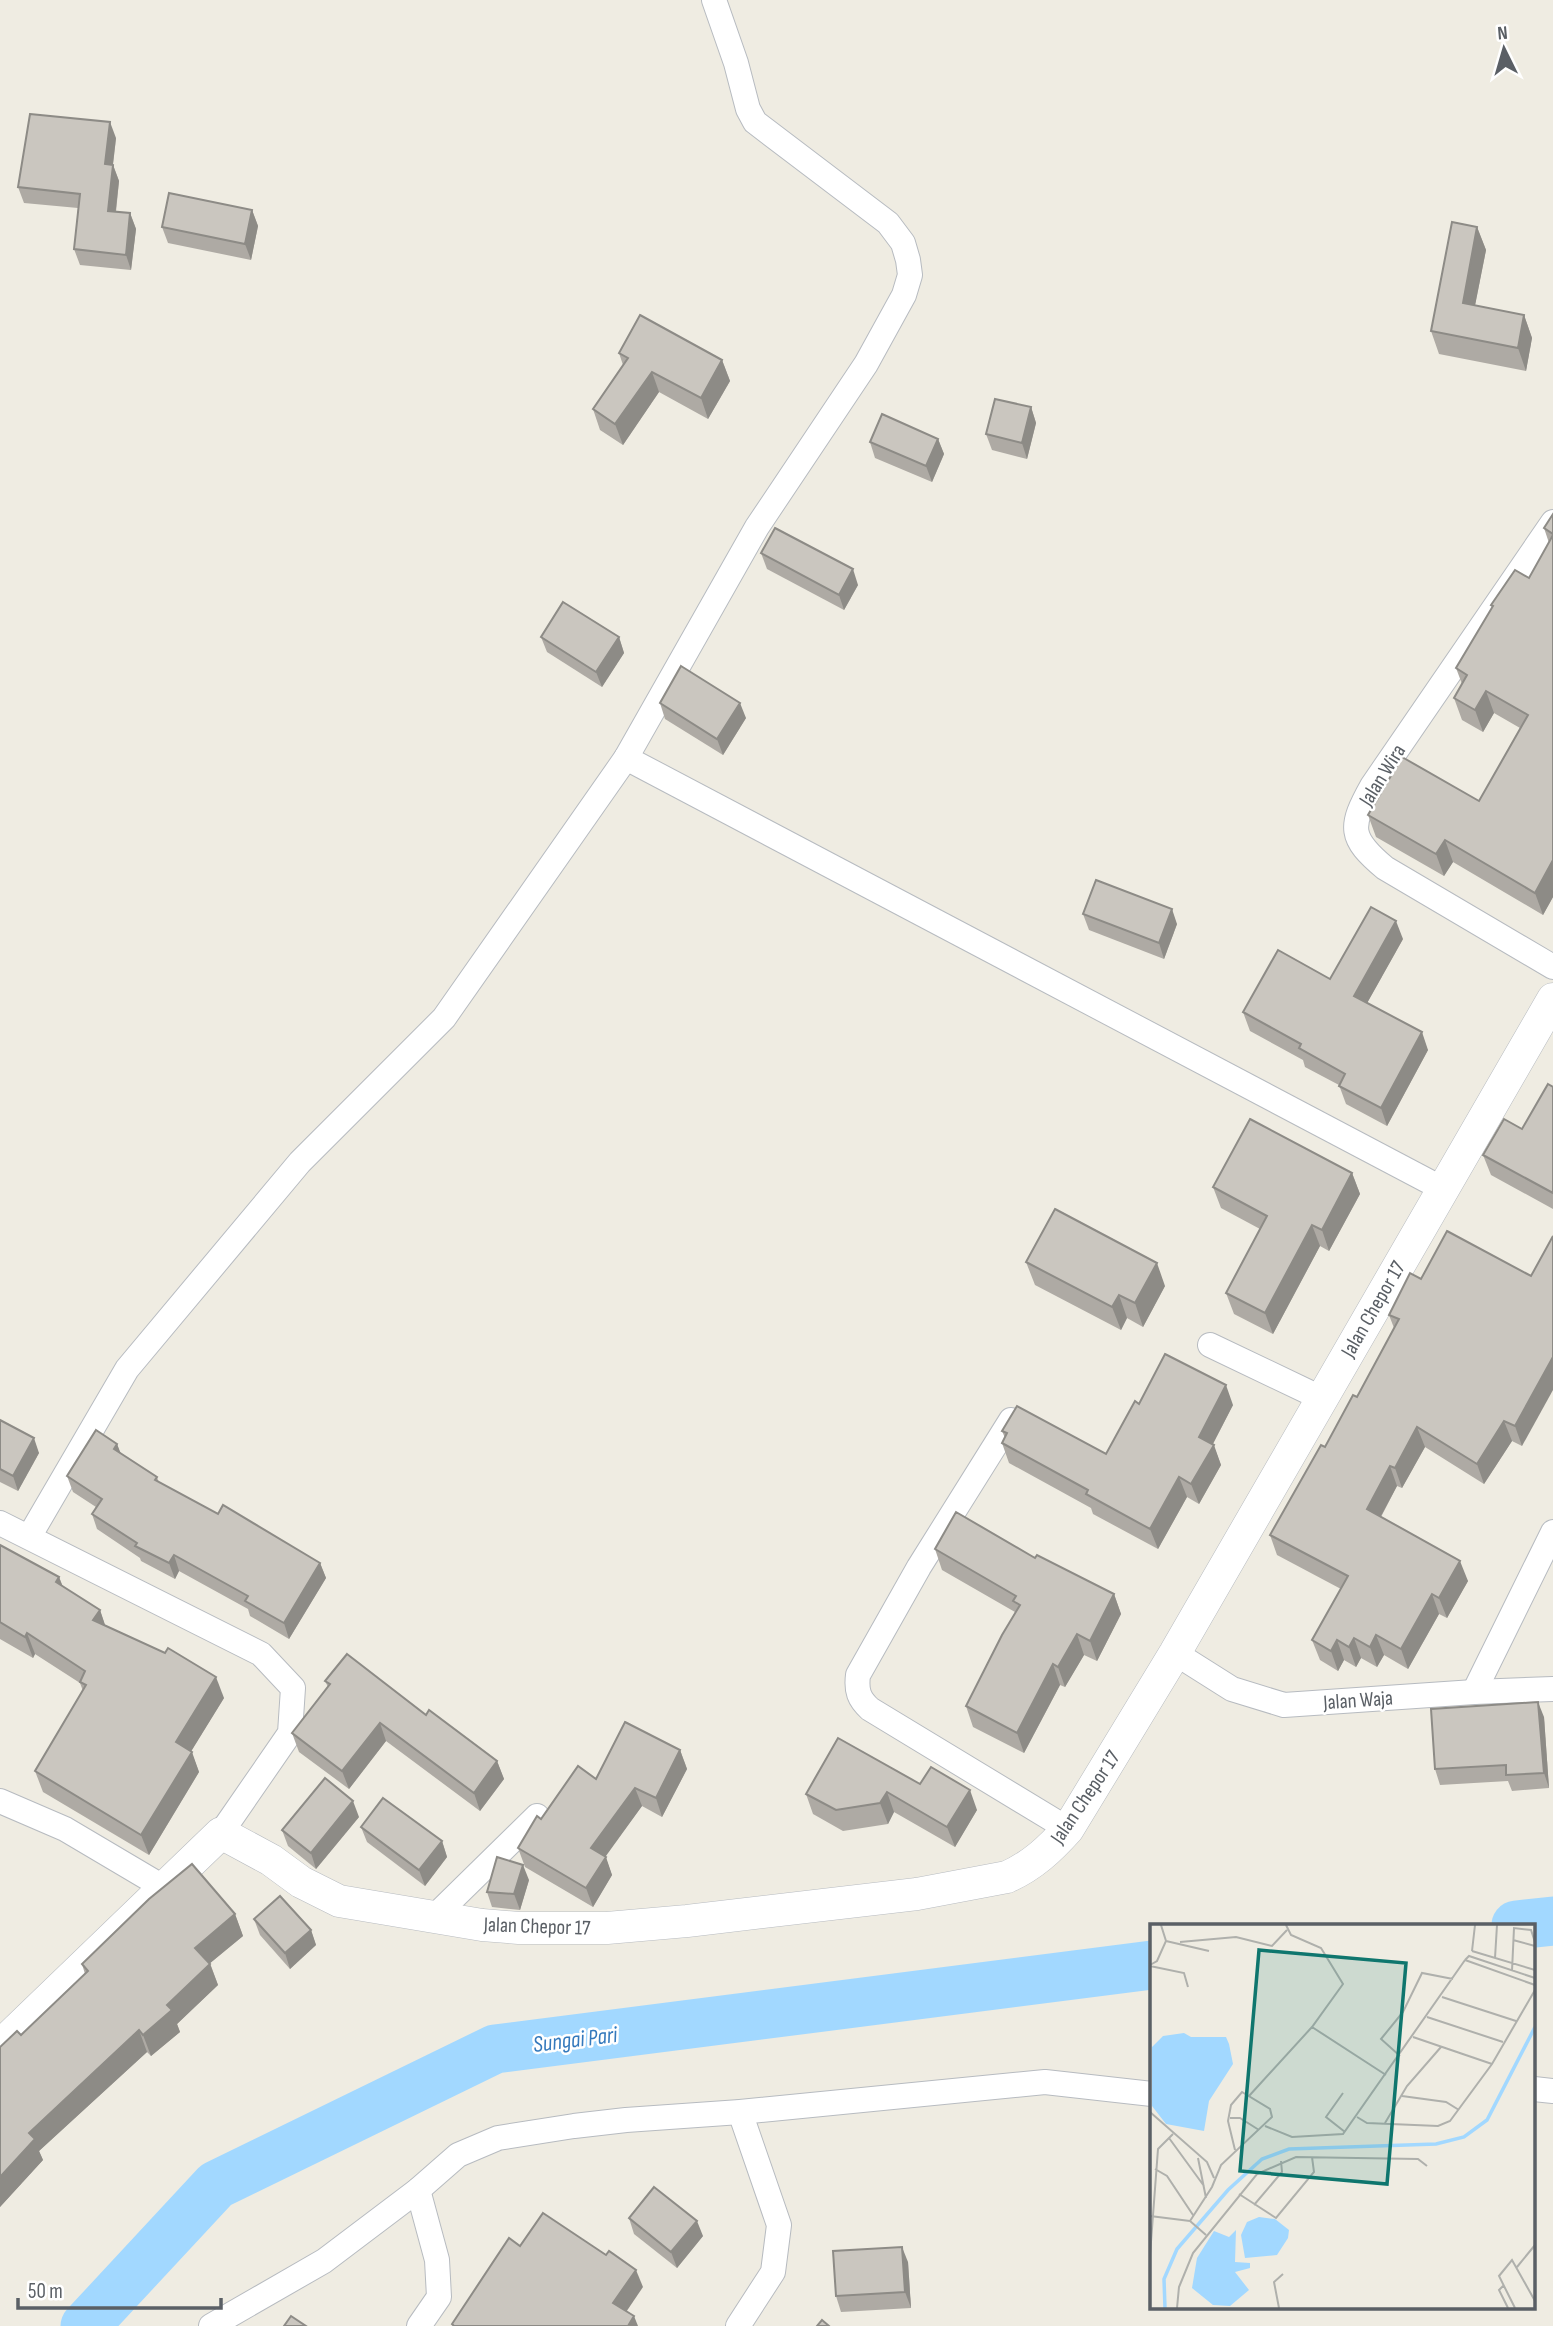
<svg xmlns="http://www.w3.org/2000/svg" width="1553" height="2326" font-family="'Sofia Sans Condensed',sans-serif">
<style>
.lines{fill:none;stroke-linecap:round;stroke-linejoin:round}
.river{stroke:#a2d8ff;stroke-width:49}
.minor-casing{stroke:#b7bbc0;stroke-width:26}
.tertiary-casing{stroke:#b7bbc0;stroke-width:33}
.minor{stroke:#fff;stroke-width:24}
.tertiary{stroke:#fff;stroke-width:32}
.wall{fill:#aeaaa4}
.shaded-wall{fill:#8d8b86}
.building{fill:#cac6bf;stroke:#8d8b86;stroke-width:2}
.labels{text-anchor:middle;stroke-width:5;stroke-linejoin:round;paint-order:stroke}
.street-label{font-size:21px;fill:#5a5f65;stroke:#fff}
.water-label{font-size:23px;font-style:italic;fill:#3479bc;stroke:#fff}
.inset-river{fill:none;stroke:#a2d8ff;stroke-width:3.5}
.inset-road{fill:none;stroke:#afb0ac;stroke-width:2}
.view{fill:#0f766e;fill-opacity:0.15;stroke:#0f766e;stroke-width:3.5}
.inset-edge{fill:none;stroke:#5a5f65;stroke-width:3.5}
</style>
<rect width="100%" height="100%" fill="#efece2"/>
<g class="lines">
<g class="river">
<polyline points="1516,1925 1553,1921"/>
<polyline points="85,2326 216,2185 495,2049 1152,1965"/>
</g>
<defs>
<g id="minor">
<path d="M1553 522 1372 786C1349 827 1349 838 1385 868L1553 967"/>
<polyline points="626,758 1443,1189"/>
<polyline points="1210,1345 1321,1398"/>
<path d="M1011 1420 919 1567 858 1675C856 1691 859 1699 870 1709L1068 1829"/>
<polyline points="0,1523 261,1654 293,1688 290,1733 221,1833"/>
<polyline points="29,1537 127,1369 300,1162 444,1018 626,758 757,527 866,364 904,295 910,275 908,260 903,243 888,223 755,122 748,109 736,63 714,0"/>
<polyline points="1175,1653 1232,1689 1284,1705 1474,1692 1553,1689"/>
<polyline points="1474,1692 1553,1532"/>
<polyline points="0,1801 65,1829 163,1887"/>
<polyline points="434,1917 537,1816"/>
<polyline points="1534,2089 1553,2091"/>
<polyline points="418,2190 437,2260 439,2297 419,2326"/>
<polyline points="211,2326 324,2261 418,2190 458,2155 498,2138 574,2126 626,2120 740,2112 1045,2082 1152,2094"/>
<polyline points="738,2326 773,2272 779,2225 740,2112"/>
</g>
<path id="tertiary" d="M0 2046 221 1833 271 1860 301 1882 339 1901 482 1925 519 1928H607L687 1921 917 1894 1007 1877C1032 1866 1050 1849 1068 1829L1175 1653 1553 999"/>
</defs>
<use href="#minor" class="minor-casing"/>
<use href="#tertiary" class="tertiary-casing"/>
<use href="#minor" class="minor"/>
<use href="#tertiary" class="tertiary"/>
</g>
<g class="wall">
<polygon points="116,138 113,165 119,181 116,212 130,213 136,229 131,270 80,265 74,249 78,208 24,203 18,187"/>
<polygon points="252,210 258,226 251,260 168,243 162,227"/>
<polygon points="1477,227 1486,250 1475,305 1524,315 1532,338 1526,371 1439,354 1431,331"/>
<polygon points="619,353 722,360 730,381 708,419 659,392 623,445 600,430 593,409 623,365"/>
<polygon points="1031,407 1036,423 1027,459 992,450 986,434"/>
<polygon points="938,439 944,454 932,482 875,458 870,442"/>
<polygon points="1553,514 1553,897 1543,915 1453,862 1444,876 1376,837 1368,815 1479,801 1520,728 1494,713 1483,732 1462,720 1454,698 1462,684 1456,668 1492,608 1491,605 1529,578 1549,543 1544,528"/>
<polygon points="761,553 858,585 844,610 767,569"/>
<polygon points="541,637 619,637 624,653 602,687 547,652"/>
<polygon points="660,703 746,718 723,755 665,719"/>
<polygon points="1083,914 1177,924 1164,959 1089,930"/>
<polygon points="1403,939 1367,1003 1428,1050 1387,1126 1346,1104 1339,1085 1305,1067 1303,1060 1250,1031 1243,1012 1330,979"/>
<polygon points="1553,1087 1553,1209 1491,1175 1483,1155 1522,1129"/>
<polygon points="1352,1173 1360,1194 1329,1251 1320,1246 1273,1334 1234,1314 1226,1293 1260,1229 1221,1208 1213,1187"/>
<polygon points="1026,1262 1165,1286 1143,1327 1127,1318 1121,1330 1035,1285"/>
<polygon points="1531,1276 1522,1446 1512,1441 1484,1484 1425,1447 1402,1488 1397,1486 1381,1517 1468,1581 1447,1618 1439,1614 1408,1669 1384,1655 1377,1667 1361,1658 1356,1667 1344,1660 1338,1671 1320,1660 1312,1640 1341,1589 1277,1555 1270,1535 1357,1397 1394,1328 1389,1315 1421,1279"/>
<polygon points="1139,1404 1233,1405 1213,1444 1221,1465 1199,1504 1187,1497 1158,1549 1093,1514 1091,1508 1009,1463 1002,1443 1005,1438 1002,1431 1106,1454"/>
<polygon points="0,1420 39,1453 18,1491 0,1482"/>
<polygon points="117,1444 120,1453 157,1477 159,1483 218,1514 320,1563 326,1578 289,1639 250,1616 248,1609 179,1571 175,1579 141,1561 140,1558 97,1529 92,1514 96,1507 73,1492 67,1476"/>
<polygon points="0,1545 59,1577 63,1587 100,1610 105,1625 224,1698 191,1751 199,1772 149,1855 43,1792 35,1771 83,1691 80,1683 35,1654 33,1658 0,1639"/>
<polygon points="935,1549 1035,1558 1114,1594 1121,1614 1097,1661 1084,1655 1065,1687 1060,1685 1024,1753 973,1727 966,1706 1015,1612 942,1570"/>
<polygon points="325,1681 497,1761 504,1779 480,1811 386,1741 349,1789 299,1752 292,1733 328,1687"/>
<polygon points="1544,1717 1549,1788 1512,1791 1508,1781 1440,1785 1435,1769"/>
<polygon points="680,1750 687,1769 662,1817 642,1806 605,1856 612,1875 593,1907 525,1867 518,1848 596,1779"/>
<polygon points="920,1784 977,1810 955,1847 894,1812 888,1824 843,1831 813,1814 806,1794"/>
<polygon points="359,1817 316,1869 288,1846 282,1830"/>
<polygon points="361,1827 442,1841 447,1857 425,1886 367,1842"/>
<polygon points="529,1880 520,1910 492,1907 487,1892"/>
<polygon points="235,1914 243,1936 210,1963 218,1985 177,2024 180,2032 151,2056 147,2052 39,2151 43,2160 0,2207 0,2047 21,2035 85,1974 82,1964"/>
<polygon points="254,1919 311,1930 316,1945 290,1969 260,1935"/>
<polygon points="629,2218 703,2236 677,2268 634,2234"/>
<polygon points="908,2262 911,2308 841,2312 836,2296"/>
</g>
<g class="shaded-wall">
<polygon points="110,122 116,138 111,180 105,164"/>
<polygon points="113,165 119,181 114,226 108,211"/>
<polygon points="252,210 258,226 251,260 245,244"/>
<polygon points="130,213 136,229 131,270 126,255"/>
<polygon points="1477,227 1486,250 1471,326 1463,303"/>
<polygon points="1524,315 1532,338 1526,371 1518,348"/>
<polygon points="722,360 730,381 708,419 701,398"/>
<polygon points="652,372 659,392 623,445 615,424"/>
<polygon points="1031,407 1036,423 1027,459 1022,443"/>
<polygon points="938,439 944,454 932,482 926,466"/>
<polygon points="853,569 858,585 844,610 839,595"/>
<polygon points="619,637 624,653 602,687 596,672"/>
<polygon points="1486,691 1494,713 1483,732 1475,710"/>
<polygon points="740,703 746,718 723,755 717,739"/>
<polygon points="1445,840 1453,862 1444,876 1436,854"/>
<polygon points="1553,860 1553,897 1543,915 1535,893"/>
<polygon points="1172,909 1177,924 1164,959 1159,943"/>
<polygon points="1396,921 1403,939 1361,1014 1354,996"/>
<polygon points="1422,1032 1428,1050 1387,1126 1381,1108"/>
<polygon points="1352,1173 1360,1194 1329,1251 1322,1230"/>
<polygon points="1312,1225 1320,1246 1273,1334 1265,1313"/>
<polygon points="1157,1263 1165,1286 1143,1327 1135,1303"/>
<polygon points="1119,1295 1127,1318 1121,1330 1112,1307"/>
<polygon points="1553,1357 1553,1390 1522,1446 1515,1426"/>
<polygon points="1226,1385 1233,1405 1206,1457 1199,1437"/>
<polygon points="1504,1421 1512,1441 1484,1484 1477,1464"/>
<polygon points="1417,1427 1425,1447 1402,1488 1395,1468"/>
<polygon points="34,1438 39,1453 18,1491 13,1476"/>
<polygon points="117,1444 123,1459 114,1449"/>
<polygon points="1214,1445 1221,1465 1199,1504 1191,1484"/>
<polygon points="1390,1466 1397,1486 1374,1529 1367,1509"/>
<polygon points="1179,1477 1187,1497 1158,1549 1150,1529"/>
<polygon points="174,1555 179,1571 175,1579 169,1563"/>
<polygon points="1460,1561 1468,1581 1447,1618 1439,1598"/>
<polygon points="320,1563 326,1578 289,1639 284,1623"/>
<polygon points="59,1577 67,1598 56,1582"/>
<polygon points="1114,1594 1121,1614 1097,1661 1090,1641"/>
<polygon points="1432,1594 1439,1614 1408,1669 1401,1649"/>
<polygon points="100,1610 107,1631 93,1620"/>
<polygon points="27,1633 35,1654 33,1658 25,1637"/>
<polygon points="1077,1634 1084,1655 1065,1687 1058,1667"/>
<polygon points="1376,1635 1384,1655 1377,1667 1370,1647"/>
<polygon points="1354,1638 1361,1658 1356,1667 1349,1647"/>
<polygon points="1337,1640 1344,1660 1338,1671 1331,1651"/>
<polygon points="1053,1664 1060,1685 1024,1753 1017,1733"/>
<polygon points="216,1677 224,1698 184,1763 176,1742"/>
<polygon points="1538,1702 1544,1717 1549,1788 1544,1773"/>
<polygon points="380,1723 386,1741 349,1789 342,1771"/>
<polygon points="680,1750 687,1769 662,1817 656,1798"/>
<polygon points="192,1752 199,1772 149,1855 141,1835"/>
<polygon points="497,1761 504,1779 480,1811 474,1793"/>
<polygon points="635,1788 642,1806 598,1867 591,1848"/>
<polygon points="970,1790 977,1810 955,1847 947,1827"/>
<polygon points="887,1792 894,1812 888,1824 880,1803"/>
<polygon points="353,1801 359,1817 316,1869 311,1853"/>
<polygon points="442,1841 447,1857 425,1886 419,1870"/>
<polygon points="606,1857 612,1875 593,1907 586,1888"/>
<polygon points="523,1865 529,1880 520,1910 514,1894"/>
<polygon points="235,1914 243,1936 203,1969 195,1948"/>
<polygon points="311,1930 316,1945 290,1969 285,1953"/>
<polygon points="210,1964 218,1985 177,2024 180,2032 151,2056 143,2035 167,2005"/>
<polygon points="139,2030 147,2052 39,2151 43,2160 0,2207 0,2177 29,2133"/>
<polygon points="697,2221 703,2236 677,2268 671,2252"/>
<polygon points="902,2247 908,2262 911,2308 905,2292"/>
<polygon points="636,2270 643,2287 620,2321 613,2303"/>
<polygon points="634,2316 638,2326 628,2326"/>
</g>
<g class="building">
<polygon points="30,114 110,122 105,164 113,165 108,211 130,213 126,255 74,249 80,194 18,187"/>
<polygon points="169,193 252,210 245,244 162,227"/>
<polygon points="1452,222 1477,227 1463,303 1524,315 1518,348 1431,331"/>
<polygon points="640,315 722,360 701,398 652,372 615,424 593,409 628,358 619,353"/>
<polygon points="995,399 1031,407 1022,443 986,434"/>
<polygon points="882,414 938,439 926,466 870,442"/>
<polygon points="1553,514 1553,534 1544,528"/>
<polygon points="775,528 853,569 839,595 761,553"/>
<polygon points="1553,535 1553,860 1535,893 1445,840 1436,854 1368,815 1402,757 1479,801 1528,715 1486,691 1475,710 1454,698 1467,675 1456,668 1493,606 1491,605 1515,570 1529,578"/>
<polygon points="563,602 619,637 596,672 541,637"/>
<polygon points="681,666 740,703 717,739 660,703"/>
<polygon points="1096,880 1172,909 1159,943 1083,914"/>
<polygon points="1371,907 1396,921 1354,996 1422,1032 1381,1108 1339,1086 1345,1074 1299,1048 1301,1044 1243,1012 1278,950 1330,979"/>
<polygon points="1548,1084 1553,1087 1553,1193 1483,1155 1504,1119 1522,1129"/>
<polygon points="1250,1119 1352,1173 1322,1230 1312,1225 1265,1313 1226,1293 1267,1216 1213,1187"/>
<polygon points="1055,1209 1157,1263 1135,1303 1119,1295 1112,1307 1026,1262"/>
<polygon points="1447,1231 1531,1276 1553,1236 1553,1357 1515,1426 1504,1421 1477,1464 1417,1427 1395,1468 1390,1466 1367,1509 1460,1561 1439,1598 1432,1594 1401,1649 1376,1635 1370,1647 1354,1638 1349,1647 1337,1640 1331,1651 1312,1640 1348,1576 1270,1535 1321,1445 1325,1447 1353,1395 1357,1397 1399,1319 1389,1315 1410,1273 1421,1279"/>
<polygon points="1165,1354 1226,1385 1199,1437 1214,1445 1191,1484 1179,1477 1150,1529 1086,1494 1088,1490 1002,1443 1007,1433 1002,1431 1017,1406 1106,1454 1135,1401 1139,1404"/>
<polygon points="0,1420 34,1438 13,1476 0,1469"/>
<polygon points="96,1430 117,1444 114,1449 157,1477 155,1480 218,1514 223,1505 320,1563 284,1623 245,1601 248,1596 174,1555 169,1563 135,1546 137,1543 92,1514 102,1499 67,1476"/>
<polygon points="956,1512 1035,1558 1037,1555 1114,1594 1090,1641 1077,1634 1058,1667 1053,1664 1017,1733 966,1706 1002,1635 1020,1605 1013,1601 1016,1596 935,1549"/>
<polygon points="0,1545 59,1577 56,1582 100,1610 93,1620 165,1653 168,1648 216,1677 176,1742 192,1752 141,1835 35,1771 86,1685 80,1682 85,1671 27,1633 25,1637 0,1622"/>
<polygon points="347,1654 426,1715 429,1710 497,1761 474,1793 380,1723 342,1771 292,1733 330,1684 325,1681"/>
<polygon points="1538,1702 1544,1773 1506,1775 1506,1765 1435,1769 1431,1709"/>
<polygon points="625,1722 680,1750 656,1798 635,1788 591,1848 606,1857 586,1888 518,1848 537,1816 541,1819 578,1766 596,1779"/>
<polygon points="838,1738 920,1784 931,1767 970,1790 947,1827 887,1792 880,1803 836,1810 806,1794"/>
<polygon points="325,1778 353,1801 311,1853 282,1830"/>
<polygon points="383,1798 442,1841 419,1870 361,1827"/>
<polygon points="497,1857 523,1865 514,1894 487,1892"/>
<polygon points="192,1864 235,1914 195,1948 210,1964 167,2005 172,2010 143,2035 139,2030 29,2133 35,2139 0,2177 0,2047 17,2031 21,2035 88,1971 82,1964 149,1899"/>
<polygon points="280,1896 311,1930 285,1953 254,1919"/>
<polygon points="654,2187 697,2221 671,2252 629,2218"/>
<polygon points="543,2213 606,2255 609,2251 636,2270 613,2303 634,2316 628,2326 454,2326 452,2324 509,2238 520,2246"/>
<polygon points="902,2247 905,2292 836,2296 833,2251"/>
<polygon points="291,2316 306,2326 284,2326"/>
<polygon points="822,2320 829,2326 817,2326"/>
</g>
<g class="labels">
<g class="street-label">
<text transform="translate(1382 775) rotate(-58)" y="7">Jalan Wira</text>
<text transform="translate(1373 1309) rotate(-60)" y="7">Jalan Chepor 17</text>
<text transform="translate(1358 1700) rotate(-4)" y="7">Jalan Waja</text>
<text transform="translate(1085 1797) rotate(-56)" y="7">Jalan Chepor 17</text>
<text transform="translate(537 1926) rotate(2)" y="7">Jalan Chepor 17</text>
</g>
<g class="water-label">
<text transform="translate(575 2039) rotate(-7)" y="8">Sungai Pari</text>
</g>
</g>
<g transform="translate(1150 1924)">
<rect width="385" height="385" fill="#efece2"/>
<path d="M34 109 41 113H76L79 120 83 140 59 177 54 207 16 200 2 182V123L13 112ZM109 293 125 295 139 306 138 314 127 331 95 334 91 311 97 298ZM86 306 85 338 100 339V344L85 348 99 366 80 382 63 381 42 364 47 334 64 307 79 313Z" fill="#a2d8ff"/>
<path class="inset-river" d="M15 384 14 355 27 325 78 266 112 235 139 225 286 220 314 213 337 196 385 103"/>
<path class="inset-road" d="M363 16 385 22M16 17 59 27M30 18 86 13 122 22 137 6M322 27 385 46M322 27 325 1M345 34 347 1M315 36 319 32 385 54M315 36 385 61M0 41 7 37 16 17 11 1M0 42 34 49 38 63M362 47 364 4 381 6 385 18M292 73 366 97M277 93 353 118M162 103 236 151M263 113 342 140M250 132 231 115 253 88 272 49 303 55M193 169 176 193 195 208M99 172 162 103 193 60 171 24 141 11 136 1M252 172 296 178 309 186M0 188 57 238 64 254M207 193 217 199 288 202 300 197 342 140 385 66M80 194H90L109 206M235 199 257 162 291 123M115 202 142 213 193 210 315 36M19 214 54 262M48 234 56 274M5 245 17 252 43 291M89 270 126 294 164 248 162 233M104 281 132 248 131 237M0 292 40 297M40 297 62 263 71 241 122 193 120 185 92 168 81 181 78 197 85 226M40 297 56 311M0 331 8 225 23 210M367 343 385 321M353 362 349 366 358 384M27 384 29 363 43 329 107 250 146 233 268 235 277 242M129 384 124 358 133 350M365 384 349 352 362 336 385 377"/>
<path class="view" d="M109 26 256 39 237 260 90 247Z"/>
<rect width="385" height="385" class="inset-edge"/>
</g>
<g transform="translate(1504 49) rotate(355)" stroke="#ffffff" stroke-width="5" paint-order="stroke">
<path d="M0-5L12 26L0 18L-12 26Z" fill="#5a5f65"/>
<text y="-10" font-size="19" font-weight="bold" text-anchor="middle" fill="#5a5f65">N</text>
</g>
<path d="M18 2298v10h203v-10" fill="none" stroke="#5a5f65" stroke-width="3.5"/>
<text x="28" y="2298" font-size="21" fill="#5a5f65" stroke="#ffffff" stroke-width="5" paint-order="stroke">50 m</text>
</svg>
